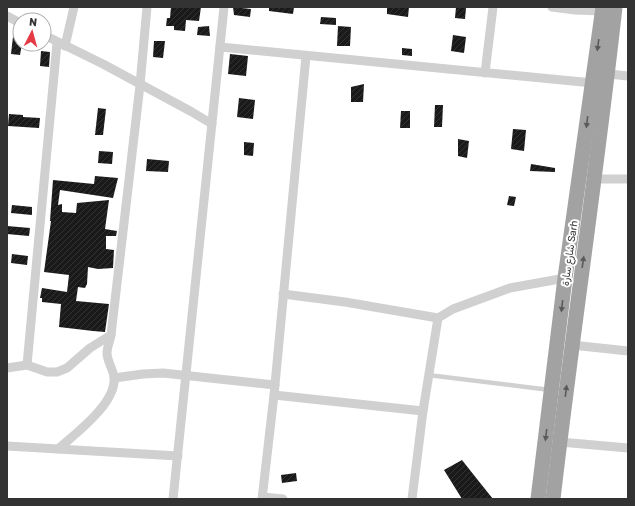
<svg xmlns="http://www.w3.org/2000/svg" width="635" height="506" font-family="Rubik,Vazirmatn,sans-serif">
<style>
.building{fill:url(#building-hatch)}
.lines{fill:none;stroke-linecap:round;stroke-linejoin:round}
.service{stroke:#d0d0d0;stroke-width:4.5}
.minor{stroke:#d0d0d0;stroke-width:9}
.trunk{stroke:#a2a2a2;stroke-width:15}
.oneway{fill:#5a5a5a}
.labels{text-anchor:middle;stroke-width:4;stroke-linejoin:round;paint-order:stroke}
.street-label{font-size:10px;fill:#333;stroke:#fff}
</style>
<defs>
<pattern id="building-hatch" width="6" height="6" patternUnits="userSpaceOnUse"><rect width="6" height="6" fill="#1a1a1a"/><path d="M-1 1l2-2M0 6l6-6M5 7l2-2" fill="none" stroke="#333"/></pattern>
</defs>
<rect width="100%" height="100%" fill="#fff"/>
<g class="building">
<polygon points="171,7 201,7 199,21 186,20 185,31 174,30 174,26 166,26 167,18 170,18"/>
<polygon points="233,7 251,9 250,17 234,15"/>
<polygon points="269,7 294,7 293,14 269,11"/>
<polygon points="387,7 409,7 408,17 387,14"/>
<polygon points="456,7 466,8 465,19 455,18"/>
<polygon points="321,17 336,18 336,25 320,24"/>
<polygon points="209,26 210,36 197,35 198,27"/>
<polygon points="338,26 351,27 350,46 337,46"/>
<polygon points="14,28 20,30 20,44 22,44 20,55 11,54"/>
<polygon points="453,35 466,37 464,53 451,51"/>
<polygon points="154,41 165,41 163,58 153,57"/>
<polygon points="402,48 412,49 412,56 402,55"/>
<polygon points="41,51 50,52 49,67 40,66"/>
<polygon points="230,54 248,56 246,76 228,74"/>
<polygon points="364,84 363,102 351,102 351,87"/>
<polygon points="239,98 255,100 253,119 237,117"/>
<polygon points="435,105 443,105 442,127 434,127"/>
<polygon points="98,108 106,109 103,135 95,135"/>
<polygon points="401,111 410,111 410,128 400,128"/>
<polygon points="9,114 23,115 23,117 40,118 39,128 8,126"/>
<polygon points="513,129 526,130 524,151 511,149"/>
<polygon points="458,139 469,141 467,158 458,156"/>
<polygon points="244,142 254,143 253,156 244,155"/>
<polygon points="99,151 113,152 112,164 98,163"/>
<polygon points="147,159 169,161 168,172 146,171"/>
<polygon points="531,164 555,168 555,172 530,171"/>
<polygon points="95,176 118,178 113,198 60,190 58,205 62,204 62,212 76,213 77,203 109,200 105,229 117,231 116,236 106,236 106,249 114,250 113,268 98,269 88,267 87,284 85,288 78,287 76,301 109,304 105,332 93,331 59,327 61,304 42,302 42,298 40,298 42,288 67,292 69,275 44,272 51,221 50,221 53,180 94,184"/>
<polygon points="509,196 516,197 514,206 507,205"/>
<polygon points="12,205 32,207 32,215 11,213"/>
<polygon points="7,226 30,228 29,236 7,234"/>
<polygon points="12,254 28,256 27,265 11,263"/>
<polygon points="462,460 477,479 493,499 462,499 444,470"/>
<polygon points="296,473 297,481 282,483 281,475"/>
</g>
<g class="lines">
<polyline class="service" points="428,375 550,390"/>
<g class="minor">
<polyline points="552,7 575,10 603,11"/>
<polyline points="7,16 20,23"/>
<polyline points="44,35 103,64 192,112 212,124"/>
<polyline points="65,46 74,7"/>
<polyline points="220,47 593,83"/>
<polyline points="485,73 493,7"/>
<polyline points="608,74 628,76"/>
<polyline points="594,179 628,179"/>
<polyline points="283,294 345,302 438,318 453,309 510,288 565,278"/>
<polyline points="572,345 628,351"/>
<polyline points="27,365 57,43"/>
<polyline points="7,368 27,365 47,372 57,372 67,368 90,348 111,335"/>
<polyline points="114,378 143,374 163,373 275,385"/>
<polyline points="274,395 423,411"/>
<polyline points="560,442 628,448"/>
<polyline points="7,446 178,456"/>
<path d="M58 449C75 434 117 403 114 377 113 369 107 361 107 353 107 347 110 341 111 335L140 85 147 7"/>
<polyline points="263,497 283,499"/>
<polyline points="173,499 224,7"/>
<polyline points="262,499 274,395 306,56"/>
<polyline points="412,499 423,411 438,318"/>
</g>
<g class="trunk">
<polyline points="538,499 565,278 603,7"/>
<path d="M553 499C572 335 597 171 615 7"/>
</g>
</g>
<defs><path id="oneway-solid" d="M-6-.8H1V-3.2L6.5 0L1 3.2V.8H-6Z"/></defs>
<g class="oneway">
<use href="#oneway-solid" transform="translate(598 45) rotate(98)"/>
<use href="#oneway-solid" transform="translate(587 122) rotate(97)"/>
<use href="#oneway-solid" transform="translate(583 262) rotate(-82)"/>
<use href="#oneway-solid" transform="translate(562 306) rotate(97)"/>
<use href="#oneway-solid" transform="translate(566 391) rotate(-83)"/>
<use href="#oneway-solid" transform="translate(546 435) rotate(97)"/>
</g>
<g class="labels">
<g class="street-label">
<text transform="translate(569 253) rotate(-82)" y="4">شارع سارة Sarh</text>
</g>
</g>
<rect width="635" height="506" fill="none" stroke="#333333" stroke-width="16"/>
<g transform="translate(32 32) rotate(6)"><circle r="19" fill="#ffffff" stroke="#adadad"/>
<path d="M0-3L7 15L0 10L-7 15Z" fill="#e63946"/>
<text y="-6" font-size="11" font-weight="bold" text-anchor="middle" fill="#333333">N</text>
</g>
</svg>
